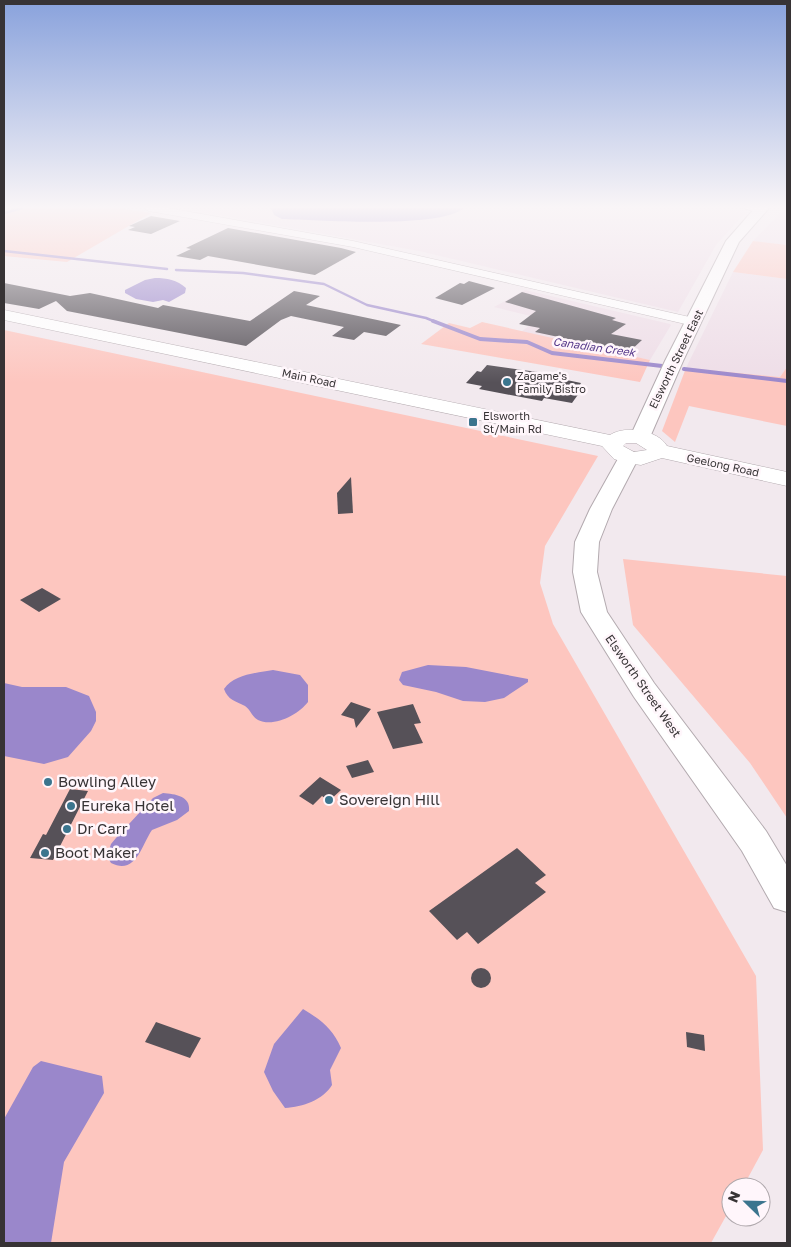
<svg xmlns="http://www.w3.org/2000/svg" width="791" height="1247" font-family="'Golos Text',sans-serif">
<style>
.built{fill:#eedde7}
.green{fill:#fdc6bf}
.water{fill:#9a87cb}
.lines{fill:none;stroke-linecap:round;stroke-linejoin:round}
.stream-far1{stroke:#9a87cb;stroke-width:2.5}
.stream{stroke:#9a87cb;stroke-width:4}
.building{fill:#565158}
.minor-casing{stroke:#b3aaaf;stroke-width:1}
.tertiary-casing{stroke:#b3aaaf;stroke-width:2}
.secondary-casing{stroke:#b3aaaf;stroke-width:1}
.minor{fill:#fff;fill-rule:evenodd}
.tertiary{fill:#fff;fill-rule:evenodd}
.secondary{fill:#fff;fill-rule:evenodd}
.poi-dot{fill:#3b758e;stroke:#fff6fb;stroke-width:2}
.labels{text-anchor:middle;stroke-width:5;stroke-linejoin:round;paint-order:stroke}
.far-water-label{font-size:11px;font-style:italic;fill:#55388a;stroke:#fff6fb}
.far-street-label{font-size:11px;fill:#373335;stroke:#fff6fb}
.far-poi-label{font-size:11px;fill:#373335;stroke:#fff6fb;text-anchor:start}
.street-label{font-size:12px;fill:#373335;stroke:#fff6fb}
.near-poi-label{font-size:15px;fill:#373335;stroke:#fff6fb;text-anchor:start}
</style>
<rect width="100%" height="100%" fill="#f2e9ee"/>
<g class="built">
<polygon points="181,208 719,208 746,212 716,245 678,312 419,251"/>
<polygon points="785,208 787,208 787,245 753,241"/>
<polygon points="733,272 787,279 787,367 780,377 686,368"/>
<polygon points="525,290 670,324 671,325 650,360 521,332 539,318 494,307"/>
</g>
<g class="green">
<polygon points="17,208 119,208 151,213 67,262 4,256 4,212"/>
<polygon points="753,241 787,245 787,279 733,272"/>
<polygon points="482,322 650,360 640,382 421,344 449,323 470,328"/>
<polygon points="4,330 598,456 545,546 540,583 553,624 756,976 763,1150 743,1187 731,1187 731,1207 711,1243 4,1243"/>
<polygon points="787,367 787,426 689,406 675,442 662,431 686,368 780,377"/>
<polygon points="623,559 787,576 787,818 750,763 633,625"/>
</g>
<g class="water">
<path d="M271 208H464C441 229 316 220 282 219L274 215Z"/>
<path d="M155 278C167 278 177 280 186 288L185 293 169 302 163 300 153 302 136 299 125 293V290L145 280Z"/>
<polygon points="428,665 466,667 528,679 528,682 504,698 485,702 463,701 436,692 403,685 399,680 402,672"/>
<path d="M273 670 300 675 308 685V702C299 714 274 728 258 720 252 717 251 710 245 706 235 701 228 700 224 689 234 674 257 673 273 670Z"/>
<polygon points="4,683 22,687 66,687 89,696 96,712 96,721 91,731 68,757 44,764 4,756"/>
<path d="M163 793C175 794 191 796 189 811L177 820 152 830C142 844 136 876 111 863L107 856 111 844 116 838 153 798Z"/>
<path d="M303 1009C320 1019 333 1029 341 1048L330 1070 332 1085C323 1100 303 1107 285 1108L273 1091 264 1072 274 1044Z"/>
<polygon points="41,1061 102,1076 104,1093 64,1162 51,1243 4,1243 4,1119 33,1067"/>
</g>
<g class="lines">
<g class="stream-far1">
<polyline points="4,213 22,208"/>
<polyline points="4,251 167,269"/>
<polyline points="176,270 243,273 324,284 367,305 426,318 436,322"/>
</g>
<g class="stream">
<polyline points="433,321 480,339 527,342 552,353 662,366"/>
<polyline points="684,369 787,381"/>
</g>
</g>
<g class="building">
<polygon points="151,216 180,221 151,234 128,230 135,227 129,226"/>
<polygon points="228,228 341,248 356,252 315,275 208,256 200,260 176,256 191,249 186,248"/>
<polygon points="469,281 495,288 462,305 435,298 460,283 464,284"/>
<polygon points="4,283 70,296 90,293 158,308 163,305 250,321 294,291 320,296 306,305 401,325 386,336 364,332 354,340 332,336 344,327 291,316 281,320 246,346 67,311 56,301 39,309 4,303"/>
<polygon points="522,292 616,318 612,320 626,324 611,334 642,340 629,352 535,332 540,328 519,324 536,311 505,302"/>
<polygon points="487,365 545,373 543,375 581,383 578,388 582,389 572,403 544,398 542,401 479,389 482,386 466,383 477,371 481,372"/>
<polygon points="351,477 353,513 338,514 337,493"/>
<polygon points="42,588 61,599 39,612 20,600"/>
<polygon points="351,702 371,709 356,728 354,719 341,715"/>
<polygon points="413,704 421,723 414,724 423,743 393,749 377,712"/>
<polygon points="368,760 374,772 352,778 346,766"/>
<polygon points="320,777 341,790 329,801 322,796 313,805 299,796"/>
<polygon points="70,789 88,791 53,860 30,858 43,834 46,835"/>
<polygon points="517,848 546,875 535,883 546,892 478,944 467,932 457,940 429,911"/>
<circle cx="481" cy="978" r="10"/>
<polygon points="156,1022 201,1038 190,1058 145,1042"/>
<polygon points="686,1032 704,1035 705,1051 687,1047"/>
</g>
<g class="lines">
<defs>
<g id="minor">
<polygon points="144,208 168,208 353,241 694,318 701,322 694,326 353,247 149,211"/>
<polygon points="742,208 765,208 766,210 761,213"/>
</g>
<g id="tertiary">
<polygon points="755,208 769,208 739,242 683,361 650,437 647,441 640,443 633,441 630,437 665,361 726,241"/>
<polygon points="629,451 636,453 639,457 612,509 599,542 597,572 607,612 654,683 766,831 787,866 787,912 774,908 742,851 634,697 581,612 573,572 575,542 590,509 619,457 622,453"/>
</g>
<path id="secondary" d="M4 310 610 435C625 425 658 430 667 446L787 472V486L662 458 641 465 627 463 614 459 602 446 4 320ZM626 443H636L647 450 634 452 623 446Z"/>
</defs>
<use href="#minor" class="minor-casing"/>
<use href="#tertiary" class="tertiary-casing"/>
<use href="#secondary" class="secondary-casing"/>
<use href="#minor" class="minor"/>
<use href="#tertiary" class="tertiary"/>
<use href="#secondary" class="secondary"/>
</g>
<linearGradient id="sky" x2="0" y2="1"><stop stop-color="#89a2dc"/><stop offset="0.54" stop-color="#f9f5f7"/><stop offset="1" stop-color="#f9f5f7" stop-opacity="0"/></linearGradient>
<rect width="791" height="383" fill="url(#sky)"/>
<g class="poi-dot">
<circle cx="507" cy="382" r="5"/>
<rect x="468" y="417" width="10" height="10" rx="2.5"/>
<circle cx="48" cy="782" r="5"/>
<circle cx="329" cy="800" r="5"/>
<circle cx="71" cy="806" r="5"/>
<circle cx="67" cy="829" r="5"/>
<circle cx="45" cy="853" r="5"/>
</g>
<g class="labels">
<g class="far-water-label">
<text transform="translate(594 347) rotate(8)" y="4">Canadian Creek</text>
</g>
<g class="far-street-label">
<text transform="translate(676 359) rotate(-64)" y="4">Elsworth Street East</text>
<text transform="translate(309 378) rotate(12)" y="4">Main Road</text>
<text transform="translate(723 465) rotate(12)" y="4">Geelong Road</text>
</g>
<g class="far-poi-label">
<text x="517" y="380">Zagame's<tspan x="517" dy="13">Family Bistro</tspan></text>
<text x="483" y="420">Elsworth<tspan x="483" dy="13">St/Main Rd</tspan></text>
</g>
<g class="street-label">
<text transform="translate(643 686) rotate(55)" y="4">Elsworth Street West</text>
</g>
<g class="near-poi-label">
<text x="58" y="787">Bowling Alley</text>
<text x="339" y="805">Sovereign Hill</text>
<text x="81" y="811">Eureka Hotel</text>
<text x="77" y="834">Dr Carr</text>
<text x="55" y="858">Boot Maker</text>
</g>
</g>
<rect width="791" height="1247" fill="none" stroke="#373335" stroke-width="10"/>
<g transform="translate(746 1202) rotate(293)"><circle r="24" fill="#fff6fb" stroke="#afa8ac"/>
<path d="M0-4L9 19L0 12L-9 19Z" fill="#3b758e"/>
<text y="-8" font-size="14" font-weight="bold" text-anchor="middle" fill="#373335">N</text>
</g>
</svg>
